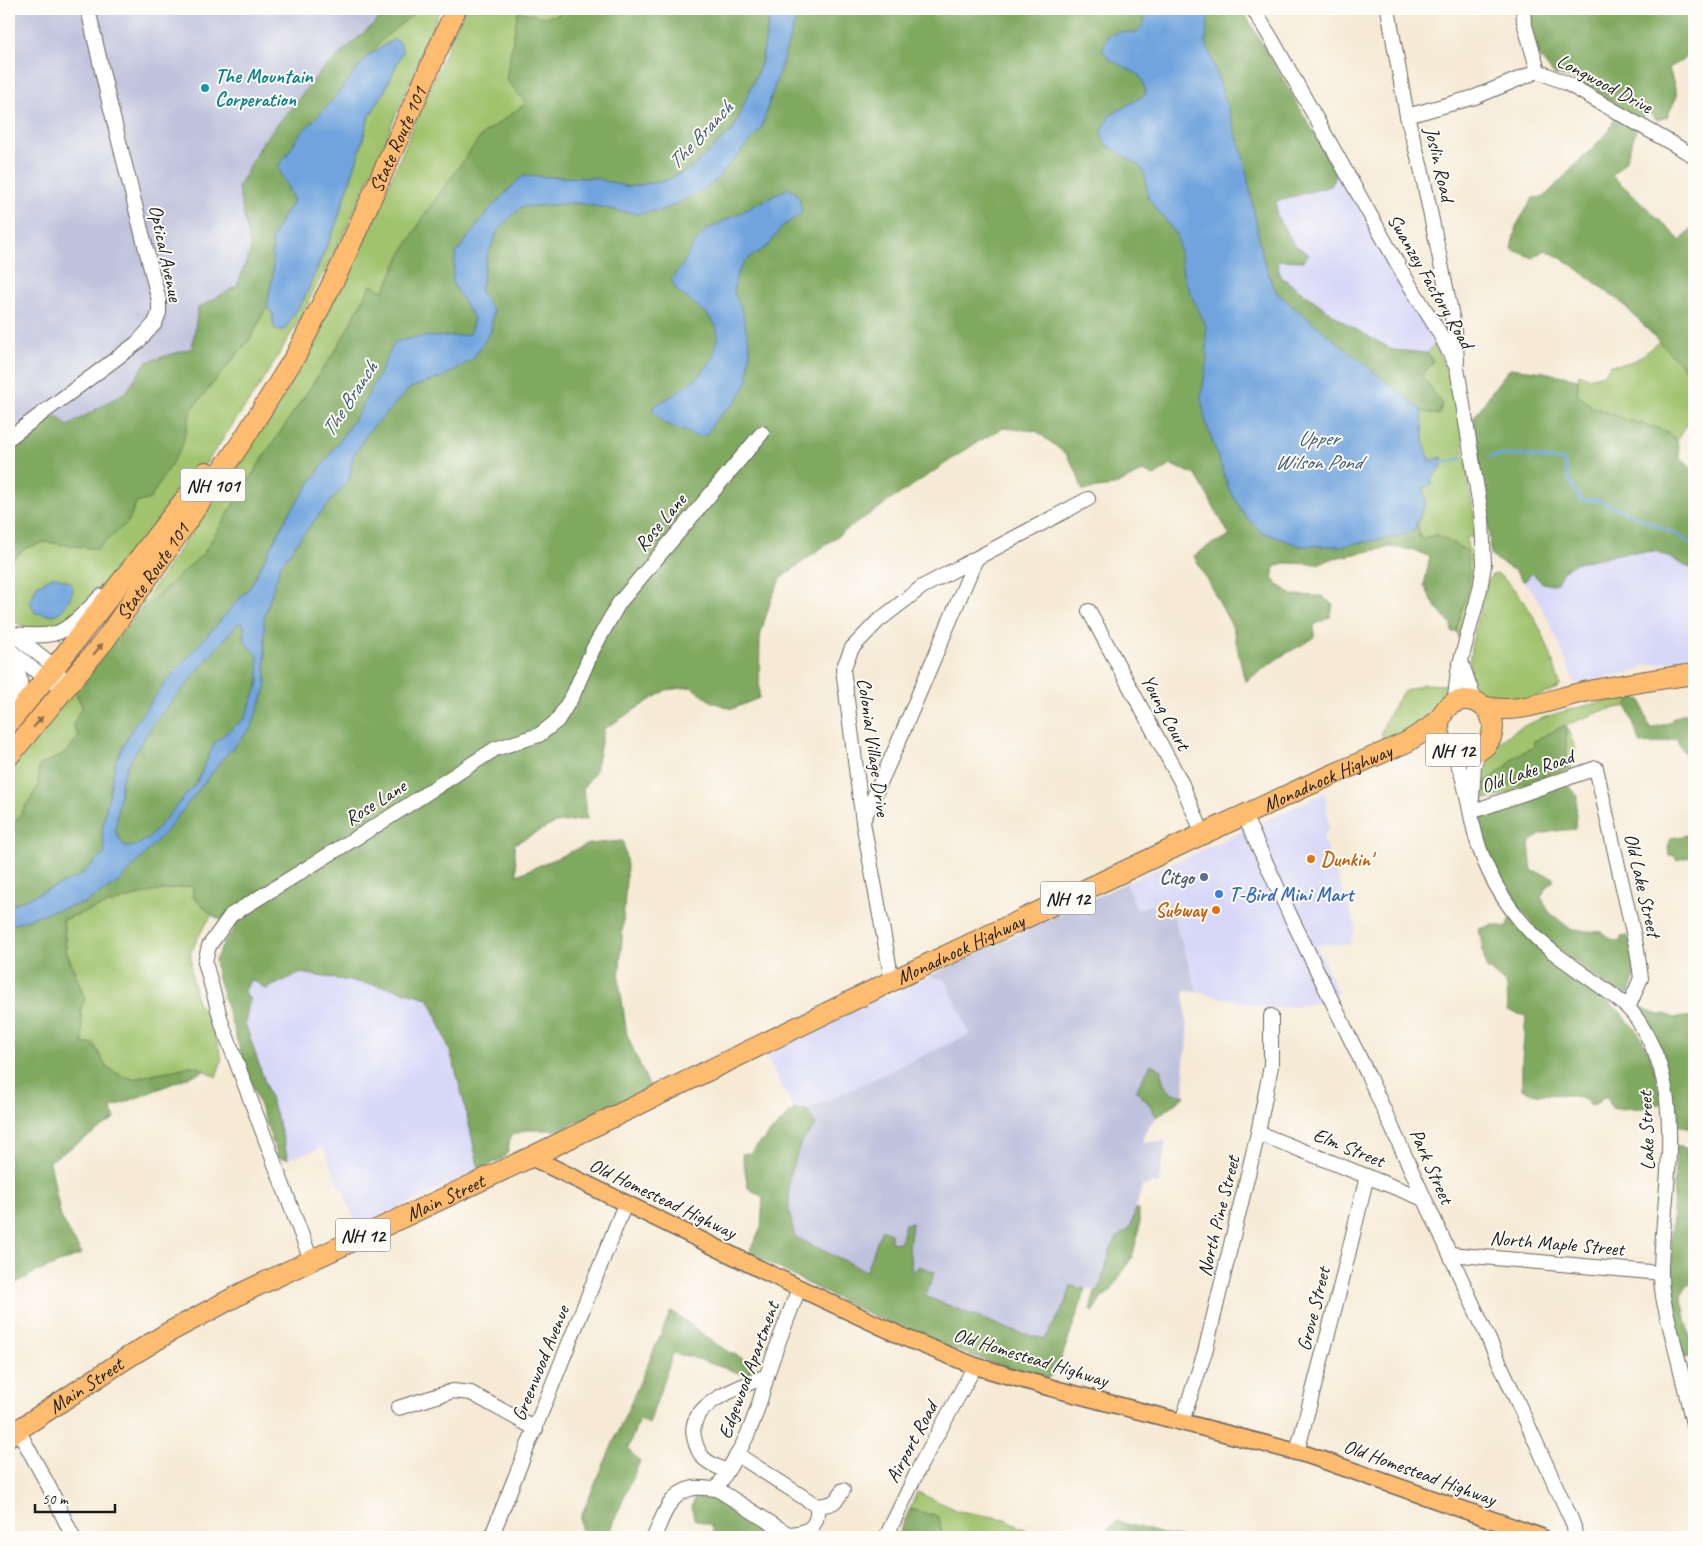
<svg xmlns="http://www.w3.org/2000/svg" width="1703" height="1546" font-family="Caveat,sans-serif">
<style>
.built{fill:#d7d7f8}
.industrial{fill:#bfc2dd}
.green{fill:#a0c36d;stroke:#5e7044;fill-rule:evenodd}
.forest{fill:#80a960;stroke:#4e623e}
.water{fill:#71a4dd;stroke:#46607c;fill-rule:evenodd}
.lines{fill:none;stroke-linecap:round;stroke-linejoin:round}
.stream{stroke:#71a4dd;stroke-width:3}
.minor-casing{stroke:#68645d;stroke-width:16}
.major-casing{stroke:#68645d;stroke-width:19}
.highway-casing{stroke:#68645d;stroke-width:22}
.minor{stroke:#fff;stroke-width:14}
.major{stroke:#febc70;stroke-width:16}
.highway{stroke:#febc70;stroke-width:20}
.oneway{fill:#8d6c46}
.culture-dot{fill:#0f9aa8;stroke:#fdfcf7;stroke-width:2}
.food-dot{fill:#e8710a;stroke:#fdfcf7;stroke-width:2}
.service-dot{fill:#5c6f8a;stroke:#fdfcf7;stroke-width:2}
.shop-dot{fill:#3f7fe0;stroke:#fdfcf7;stroke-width:2}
.labels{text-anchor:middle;stroke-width:4;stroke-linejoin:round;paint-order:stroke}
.shield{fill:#fdfcf7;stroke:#605f5e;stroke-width:1}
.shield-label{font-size:19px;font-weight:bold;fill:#1c1c1c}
.culture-label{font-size:20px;font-weight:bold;fill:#0d838f;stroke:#fdfcf7;text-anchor:start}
.street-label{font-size:20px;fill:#1c1c1c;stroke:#fdfcf7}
.food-label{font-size:20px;font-weight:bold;fill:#c56008;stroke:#fdfcf7;text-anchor:start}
.service-label{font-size:20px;font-weight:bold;fill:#4e5e75;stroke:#fdfcf7;text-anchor:end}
.shop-label{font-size:20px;font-weight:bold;fill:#366cbe;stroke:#fdfcf7;text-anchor:start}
.water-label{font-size:21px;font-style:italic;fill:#425973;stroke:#fdfcf7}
</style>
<rect width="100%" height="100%" fill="#fdfcf7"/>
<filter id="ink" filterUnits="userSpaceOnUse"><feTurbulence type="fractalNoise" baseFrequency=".02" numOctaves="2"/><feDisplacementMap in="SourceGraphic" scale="10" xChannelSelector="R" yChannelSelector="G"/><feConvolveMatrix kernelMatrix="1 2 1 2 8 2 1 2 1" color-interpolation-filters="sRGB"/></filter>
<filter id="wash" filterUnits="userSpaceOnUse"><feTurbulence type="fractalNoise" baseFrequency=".0096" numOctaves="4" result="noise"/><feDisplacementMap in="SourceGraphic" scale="20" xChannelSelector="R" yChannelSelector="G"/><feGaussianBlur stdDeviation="1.12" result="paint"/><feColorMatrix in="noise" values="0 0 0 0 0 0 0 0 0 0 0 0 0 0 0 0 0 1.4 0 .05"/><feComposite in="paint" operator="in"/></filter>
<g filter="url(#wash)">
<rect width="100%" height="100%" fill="#f6ead5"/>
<g class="built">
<polygon points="1340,175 1374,237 1414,302 1435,344 1427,353 1393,350 1348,325 1280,276 1276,260 1303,261 1309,254 1294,245 1277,216 1276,201 1331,186 1336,176"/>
<polygon points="1656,551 1665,554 1669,558 1694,570 1694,658 1641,666 1640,670 1576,683 1574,682 1556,636 1536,596 1524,582 1533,572 1560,578 1563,571 1576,563 1596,558 1623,553"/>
<polygon points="1325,793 1329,827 1323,838 1356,926 1350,944 1316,945 1338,993 1330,1001 1272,1009 1198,992 1168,901 1137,909 1126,883 1149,872 1185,858"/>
<polygon points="300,973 387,987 428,998 438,1018 462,1093 479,1170 358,1227 323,1147 288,1159 280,1127 245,1023 250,999 244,993 251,979 266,989"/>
<polygon points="929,976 945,980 971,1034 807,1110 794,1109 764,1053"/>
</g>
<g class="industrial">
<polygon points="9,9 390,9 321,71 262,143 238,188 251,249 237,286 198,308 192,348 146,362 127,391 68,427 57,416 41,422 9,446"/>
<polygon points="1126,883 1137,909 1168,901 1198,992 1185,991 1184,997 1188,1039 1184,1060 1185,1096 1170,1093 1165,1087 1160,1069 1136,1091 1148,1103 1157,1117 1145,1132 1142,1143 1166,1141 1159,1184 1154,1183 1142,1187 1131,1225 1128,1230 1117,1238 1111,1248 1099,1291 1071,1286 1065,1305 1045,1339 1013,1331 925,1296 928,1289 912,1273 909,1248 912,1223 905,1224 900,1242 891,1243 882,1229 867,1272 795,1237 789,1211 789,1176 801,1142 816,1126 807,1110 970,1034 945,980 929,976"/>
</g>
<g class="green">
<polygon points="420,9 440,9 380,153 344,234 294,329 262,382 205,465 111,577 67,621 47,629 28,629 9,619 9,562 26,548 44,542 97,549 128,522 136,503 182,446 191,410 250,339 267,307 273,315 273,324 304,299 335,227 358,157 369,117 383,94 403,51 394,39 368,56 385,37"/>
<polygon points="464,9 558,9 559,15 542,17 518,11 527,103 481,136 400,256 384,291 371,286 337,348 264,456 203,554 143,608 127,627 277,403 360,251"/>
<path d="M1659 341 1694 378V412L1677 440 1661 429 1627 420 1593 407 1577 394 1579 374 1588 378 1603 374 1611 365C1635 364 1641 357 1659 341Z"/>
<path d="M1435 344 1452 382 1457 403 1477 536 1466 538 1468 549 1477 553C1477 585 1467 609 1458 639L1457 624 1468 590 1420 538 1417 524 1425 504 1424 487 1441 467V463L1431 461 1425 449 1421 410 1422 375 1433 362 1427 353Z"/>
<path d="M1497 574C1503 577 1506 581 1511 586 1538 615 1550 649 1560 686L1550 692 1507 705 1481 699C1478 692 1473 684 1471 677 1465 653 1482 605 1488 580L1492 575Z"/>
<polygon points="1423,684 1447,685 1451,690 1450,694 1434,717 1416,729 1385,740 1383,740 1381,733 1387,718 1396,702 1403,692"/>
<polygon points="72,690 75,691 82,706 79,737 65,753 39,766 38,787 9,832 9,767"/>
<path d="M1636 696V698L1629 701 1627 706 1605 710 1566 725 1576 750 1570 754 1572 772 1493 798 1479 799C1478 794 1476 789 1476 784 1481 720 1587 705 1636 696ZM1565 725 1567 768 1552 772 1513 779 1501 790 1480 787 1509 764 1515 756 1534 747V741Z"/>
<path d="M193 886V897L212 915 201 932 191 952V972L197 1001 212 1025 222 1059 216 1077 198 1067 189 1066 175 1070 157 1073 134 1079 122 1076 106 1067 94 1044H83L81 1009 85 999 66 950 63 919C105 904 149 890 193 886Z"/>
<polygon points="917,1492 959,1511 1005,1519 1040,1537 942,1537 939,1517 910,1509"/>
</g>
<g class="forest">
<polygon points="390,9 420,9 385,37 326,108 298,136 290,150 278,166 294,201 282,218 272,239 273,275 267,307 250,339 191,410 182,446 150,499 136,503 128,522 97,549 44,542 26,548 9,562 9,446 41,422 57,416 68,426 127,391 146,362 192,348 198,308 237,286 251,249 238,188 262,143 321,71"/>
<polygon points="558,9 771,9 761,64 733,130 690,169 665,181 627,187 595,178 522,176 490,209 456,253 453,282 474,319 469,334 458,336 360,411 288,515 250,587 165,683 136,722 116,760 102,830 105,853 78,877 9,906 9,832 38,787 39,766 65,753 79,737 73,725 82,706 75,691 72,690 143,608 203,554 264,456 337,348 371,285 384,291 400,256 427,211 481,136 526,103 506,79 518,11 542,17 559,15"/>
<path d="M799 9H1242L1319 141 1336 176 1331 186 1276 201 1277 216 1294 245 1309 254 1303 261 1277 260 1280 276 1348 325 1393 350 1427 353 1433 361 1422 376 1442 403 1439 415 1421 411 1425 449 1431 461 1442 457 1441 467 1431 479 1432 485 1424 487 1425 504 1417 524 1420 538 1437 535 1467 551C1468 564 1471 579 1468 592 1464 605 1457 618 1457 632H1452L1451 625 1434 604 1424 585 1430 557 1414 550 1391 547 1334 558 1317 564 1285 563 1274 567 1272 579 1292 595 1322 596 1333 605 1330 617 1314 625V638L1280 657 1245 682 1233 628 1194 556 1211 544 1230 536 1196 475 1171 465 1154 476 1143 471 1114 486 1082 490 1077 472 1066 454 1036 431 1003 428 976 443 843 532 781 578 771 599 760 636 759 698 732 709 712 702 691 687 666 690 604 729 595 772 583 788 587 819 555 823 514 844 517 875 589 844 623 841 627 866 619 981 627 1035 650 1088 560 1130H526L510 1136 508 1152 503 1158 479 1170C466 1112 455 1051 428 998L387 987 300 973 266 989 251 979 244 993 250 999 245 1023 280 1127 288 1159 278 1157 240 1050 217 975 215 960 224 942 235 928 212 915 193 896V886C148 890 105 904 63 920L66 950 85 999 81 1009 83 1044H94L106 1067 122 1076 134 1079 157 1073 175 1070 189 1066 198 1067 204 1071 111 1108 115 1119 50 1161 61 1219 82 1254 34 1273 9 1287V926L48 912 85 903 168 829 225 756 251 728 266 688 264 618 280 566 307 529 349 479 353 456 369 431 410 388 445 376 473 359 491 331 493 311 480 291 487 255 499 229 521 207 577 203 638 214 761 128Z"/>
<polygon points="1530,9 1694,9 1694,40 1683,60 1669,68 1677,96 1667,117 1657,120 1646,110 1636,130 1626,160 1612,176 1642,203 1681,241 1694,224 1694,378 1623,304 1571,264 1546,250 1533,258 1511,249 1516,226 1533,198 1544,197 1609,131 1619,108 1571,78 1554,75 1540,57 1530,24"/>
<path d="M1510 368 1544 372 1578 379 1577 394 1593 407 1627 420 1661 429 1677 440 1680 458 1694 470V570L1656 551 1623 553 1576 563 1563 571 1557 583C1545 586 1540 583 1533 573L1524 582 1515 571 1492 557 1490 549 1489 529 1473 419 1495 387Z"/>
<polygon points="239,622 244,625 245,642 258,656 259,682 245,718 215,742 197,782 148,839 133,847 125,847 115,831 122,778 128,764 154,722"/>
<polygon points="1636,698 1641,700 1650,729 1671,722 1672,719 1685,713 1691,716 1694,704 1694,787 1689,782 1692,766 1676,739 1657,743 1641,744 1627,706 1629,701"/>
<polygon points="1566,725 1567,768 1520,785 1515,785 1513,780 1508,788 1495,790 1493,793 1481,791 1480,787 1509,764 1515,756 1534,747 1534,741"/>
<path d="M1568 784 1577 796 1575 829C1559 831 1540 830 1529 844L1532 871 1553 877V882L1547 886 1541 897 1549 912 1572 930 1601 932 1613 940 1620 942 1621 937 1628 936 1636 971 1629 993 1622 996 1557 950 1534 927 1505 889 1484 843 1479 817Z"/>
<polygon points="1694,834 1694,856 1676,860 1675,856 1669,855 1668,847 1671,838"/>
<path d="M1510 916 1539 949 1571 975 1605 998 1621 1013 1640 1035 1650 1054 1662 1103 1644 1108 1616 1109 1612 1108 1607 1097H1602L1599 1102 1591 1105C1578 1091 1555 1096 1537 1094 1532 1093 1527 1091 1522 1089V1060L1526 1016 1508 1011 1507 985 1486 967 1479 929 1494 925 1508 927Z"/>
<polygon points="1640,1006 1658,1015 1666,1014 1674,1018 1694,1016 1693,1128 1676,1125 1672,1097 1639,1012"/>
<path d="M1151 1064 1160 1069C1165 1088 1164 1092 1185 1096L1157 1117 1148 1103 1136 1091Z"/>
<path d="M794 1109 807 1110 816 1126 801 1142 789 1176V1211L795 1237 866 1271 882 1229 891 1233V1243L900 1242 905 1224 912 1223 909 1248 912 1273 919 1266 935 1272 925 1296 1013 1331 1045 1339 1065 1305 1071 1286 1086 1289 1058 1368 1049 1378C942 1354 844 1304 749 1252L761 1228 763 1197 748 1188 742 1154 750 1153Z"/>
<polygon points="1676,1146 1686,1148 1691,1171 1694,1178 1694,1284 1688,1284 1681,1295 1692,1346 1694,1346 1694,1354 1683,1359 1676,1333 1666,1278 1671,1252"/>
<polygon points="1136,1209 1139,1210 1139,1231 1132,1257 1111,1291 1102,1298 1092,1312 1090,1310 1095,1291 1099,1291 1111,1248 1117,1238 1128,1230 1131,1225"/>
<polygon points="671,1311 719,1346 753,1364 748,1376 694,1358 673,1353 649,1424 639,1419 628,1449 640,1461 607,1537 581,1537 581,1516"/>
<polygon points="711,1495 786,1537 714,1537 711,1525 694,1519 692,1507 695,1496"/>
<polygon points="910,1509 939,1517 942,1537 897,1537"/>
<polygon points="1117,1521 1170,1536 1183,1537 1098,1537"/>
</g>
<g class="water">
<path d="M771 9H799L761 129 710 186 666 209 638 214 577 203 521 207 499 229 487 255 480 291 493 311 491 331 473 359 445 376 410 388 369 431 353 456 349 479 307 529 280 566 264 618 266 688 251 728 225 756 168 829 120 881 85 903 48 912 9 926V906L78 877 105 853 102 830 116 760 136 722 165 683 250 587 288 515 360 411 395 342 417 337 458 336 469 334 474 319 452 282 456 253 490 209 522 176 595 178 627 187 665 181 690 169 733 130 761 64ZM239 622 244 625 245 642 258 656 259 682 245 718 215 742 197 782 148 839 133 847H125L115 831 122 778 128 764 154 722Z"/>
<path d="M1147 9H1206L1208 15 1206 41 1244 159 1262 255 1272 284 1278 294 1421 410C1424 427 1422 447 1431 461L1442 457 1441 467 1431 479 1432 485 1424 487 1425 504 1414 530 1399 536 1341 546H1301L1261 532 1246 517 1229 489 1206 423 1201 398 1207 360 1206 326 1184 279 1177 235 1148 198 1145 176 1140 166 1105 144 1101 133 1109 116 1146 94 1143 82 1138 74 1111 60 1102 50 1108 36 1118 32H1137L1143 25Z"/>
<polygon points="394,39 399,41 403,51 383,94 369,117 358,157 335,227 304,299 284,330 276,330 273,324 273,315 267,307 273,275 272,239 282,218 294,201 278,167 290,150 298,136 326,108 368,56"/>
<polygon points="789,188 799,196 802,213 783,226 768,246 745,261 736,277 734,292 742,311 750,347 748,380 736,402 716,419 707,434 700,437 666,424 652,411 655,405 675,394 702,373 713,358 718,336 716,326 707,314 677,291 671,279 682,266 693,245 706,230"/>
<path d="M54 576 70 582 73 590C69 600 65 613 52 615 48 616 40 613 35 613L30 602 37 585Z"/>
</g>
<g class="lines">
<g class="stream">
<polyline points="1489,456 1522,455 1564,461 1568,478 1581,501 1598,500 1675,534 1694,545"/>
<polyline points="1441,463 1461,459"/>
</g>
</g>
</g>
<g filter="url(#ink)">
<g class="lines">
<defs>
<g id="minor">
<polyline points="1253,9 1271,38 1406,279 1439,332 1457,368 1482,519 1484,565 1480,589 1458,671 1455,697 1451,704"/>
<polyline points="1388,9 1407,116 1421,168 1455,331 1457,362"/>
<polyline points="1523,9 1524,22 1538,71"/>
<polyline points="1407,116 1475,97 1538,71 1566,83 1694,156"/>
<polyline points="9,438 137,343 155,323 159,313 159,301 108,97 88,9"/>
<polyline points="1089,611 1181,782 1203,834"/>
<polyline points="13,634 55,667 67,687"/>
<path d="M14 634C27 635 42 637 56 633 71 629 90 607 101 596"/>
<polyline points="11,651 46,679 54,682"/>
<path d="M9 653C23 678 24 686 13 713"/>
<polyline points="1461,661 1473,696 1476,702"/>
<path d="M1451 749C1466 776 1468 808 1476 837 1485 869 1503 901 1525 926 1554 959 1595 978 1627 1007 1641 1020 1656 1052 1661 1070 1679 1134 1662 1207 1661 1271 1660 1294 1668 1317 1673 1339 1681 1369 1687 1398 1694 1428"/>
<polyline points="1472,799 1474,764 1480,750"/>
<polyline points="1471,812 1596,768 1637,950 1641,978 1628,1008"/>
<polyline points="1244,815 1290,915 1367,1073 1571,1519 1574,1527 1575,1537"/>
<polyline points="863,821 898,743 976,559"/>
<polyline points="892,981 863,822 843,669 852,648 878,621 922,587 1088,499"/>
<polyline points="1258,1133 1424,1199"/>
<polyline points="1450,1254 1661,1273"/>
<polyline points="311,1260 222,1024 205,962 209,946 231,915 385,820 495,749 539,735 557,721 573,695 593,649 619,603 762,433"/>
<polyline points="398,1408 453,1391 471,1393 536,1429"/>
<polyline points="1182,1421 1205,1352 1258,1133 1271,1066 1271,1016"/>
<polyline points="18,1430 49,1487 73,1537"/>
<polyline points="1297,1452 1341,1284 1367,1176"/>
<polyline points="738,1455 817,1506"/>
<path d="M726 1471C707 1462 699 1460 694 1437 686 1403 743 1386 767 1376"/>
<path d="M717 1489 788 1534C808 1533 819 1527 817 1506"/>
<path d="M817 1506C833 1504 835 1504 843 1490"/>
<polyline points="493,1537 494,1530 625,1204"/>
<path d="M654 1537C663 1517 669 1492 694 1488 701 1487 710 1489 717 1489 727 1469 741 1452 749 1431 758 1411 763 1390 769 1369 778 1342 789 1315 799 1288"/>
<polyline points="886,1537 921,1464 975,1366"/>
</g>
<polyline id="major" points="531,1157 799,1288 908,1339 975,1366 1059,1390 1308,1455 1541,1537"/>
<g id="highway">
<circle cx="1466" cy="727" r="27"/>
<path d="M1483 706C1517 716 1551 699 1584 692 1621 685 1657 679 1694 674"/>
<polyline points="9,723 55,667 206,472"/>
<path id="s1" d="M9 756 105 640 243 440 296 355 339 270 456 9"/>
<path id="s2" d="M9 1436 127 1358 171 1331 246 1291 531 1157 892 981 1203 834 1309 785 1407 742 1432 726 1442 716"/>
</g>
</defs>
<use href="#minor" class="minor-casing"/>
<use href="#major" class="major-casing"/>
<use href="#highway" class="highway-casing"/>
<use href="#minor" class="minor"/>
<use href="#major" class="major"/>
<use href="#highway" class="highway"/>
</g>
<defs><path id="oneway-solid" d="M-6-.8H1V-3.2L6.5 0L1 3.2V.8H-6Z" transform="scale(1.25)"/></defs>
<g class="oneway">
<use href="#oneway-solid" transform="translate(98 649) rotate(-51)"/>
<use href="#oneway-solid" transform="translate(38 722) rotate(-50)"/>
</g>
</g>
<circle class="culture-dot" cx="205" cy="88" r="5"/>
<g class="food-dot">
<circle cx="1311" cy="859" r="5"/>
<circle cx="1216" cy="910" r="5"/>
</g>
<circle class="service-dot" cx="1204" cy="877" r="5"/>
<circle class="shop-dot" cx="1219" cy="894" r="5"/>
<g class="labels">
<g class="shield">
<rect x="180.5" y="468.5" width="65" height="33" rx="4"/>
<rect x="1425.5" y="733.5" width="55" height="33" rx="4"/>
<rect x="1040.5" y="881.5" width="55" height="33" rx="4"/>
<rect x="335.5" y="1218.5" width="55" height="33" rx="4"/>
</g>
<g class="shield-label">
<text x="213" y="492">NH 101</text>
<text x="1453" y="757">NH 12</text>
<text x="1068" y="905">NH 12</text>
<text x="363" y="1242">NH 12</text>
</g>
<g class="culture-label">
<text x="215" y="83">The Mountain<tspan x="215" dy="23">Corperation</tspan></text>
</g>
<g class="street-label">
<text transform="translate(1605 83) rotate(28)" y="7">Longwood Drive</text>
<text dy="7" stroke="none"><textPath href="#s1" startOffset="732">State Route 101</textPath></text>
<text transform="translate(1440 164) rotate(77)" y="7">Joslin Road</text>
<text transform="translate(166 253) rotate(78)" y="7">Optical Avenue</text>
<text transform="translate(1431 281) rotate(60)" y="7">Swanzey Factory Road</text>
<text transform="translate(660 522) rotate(-50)" y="7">Rose Lane</text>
<text dy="7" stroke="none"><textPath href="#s1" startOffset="234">State Route 101</textPath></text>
<text transform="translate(1166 712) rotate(62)" y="7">Young Court</text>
<text transform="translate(874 747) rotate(82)" y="7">Colonial Village Drive</text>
<text transform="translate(1527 771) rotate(-19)" y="7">Old Lake Road</text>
<text dy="7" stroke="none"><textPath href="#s2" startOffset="1475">Monadnock Highway</textPath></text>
<text transform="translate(375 802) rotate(-32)" y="7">Rose Lane</text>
<text transform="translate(1643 885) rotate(77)" y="7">Old Lake Street</text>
<text dy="7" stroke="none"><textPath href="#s2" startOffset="1070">Monadnock Highway</textPath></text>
<text transform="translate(1646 1131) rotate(-92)" y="7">Lake Street</text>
<text transform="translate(1349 1147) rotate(22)" y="7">Elm Street</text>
<text transform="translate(1432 1166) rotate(66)" y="7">Park Street</text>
<text dy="7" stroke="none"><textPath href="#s2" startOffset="498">Main Street</textPath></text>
<text transform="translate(663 1198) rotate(26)" y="7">Old Homestead Highway</text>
<text transform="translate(1218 1216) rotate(-76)" y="7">North Pine Street</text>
<text transform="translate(1557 1243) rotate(5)" y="7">North Maple Street</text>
<text transform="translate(1313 1309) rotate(-76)" y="7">Grove Street</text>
<text transform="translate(1031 1357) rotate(17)" y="7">Old Homestead Highway</text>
<text transform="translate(540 1363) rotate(-68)" y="7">Greenwood Avenue</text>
<text transform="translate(748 1370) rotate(-70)" y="7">Edgewood Apartment</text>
<text dy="7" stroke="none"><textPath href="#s2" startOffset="92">Main Street</textPath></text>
<text transform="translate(911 1442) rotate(-62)" y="7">Airport Road</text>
<text transform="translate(1420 1472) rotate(20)" y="7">Old Homestead Highway</text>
</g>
<g class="food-label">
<text x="1321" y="866">Dunkin'</text>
<text x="1206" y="917" text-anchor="end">Subway</text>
</g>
<g class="service-label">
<text x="1194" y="884">Citgo</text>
</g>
<g class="shop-label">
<text x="1229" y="901">T-Bird Mini Mart</text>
</g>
<g class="water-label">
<text transform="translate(700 135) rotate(-47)" y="7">The Branch</text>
<text transform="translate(349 399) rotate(-57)" y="7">The Branch</text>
<text x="1318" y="445">Upper<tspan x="1318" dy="24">Wilson Pond</tspan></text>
</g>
</g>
<rect width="1703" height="1546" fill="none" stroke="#fdfcf7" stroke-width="30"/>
<path d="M35 1504v8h80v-8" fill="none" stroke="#1c1c1c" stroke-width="2.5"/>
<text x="42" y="1504" font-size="15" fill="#1c1c1c" stroke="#fdfcf7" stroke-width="4" paint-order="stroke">50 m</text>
</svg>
